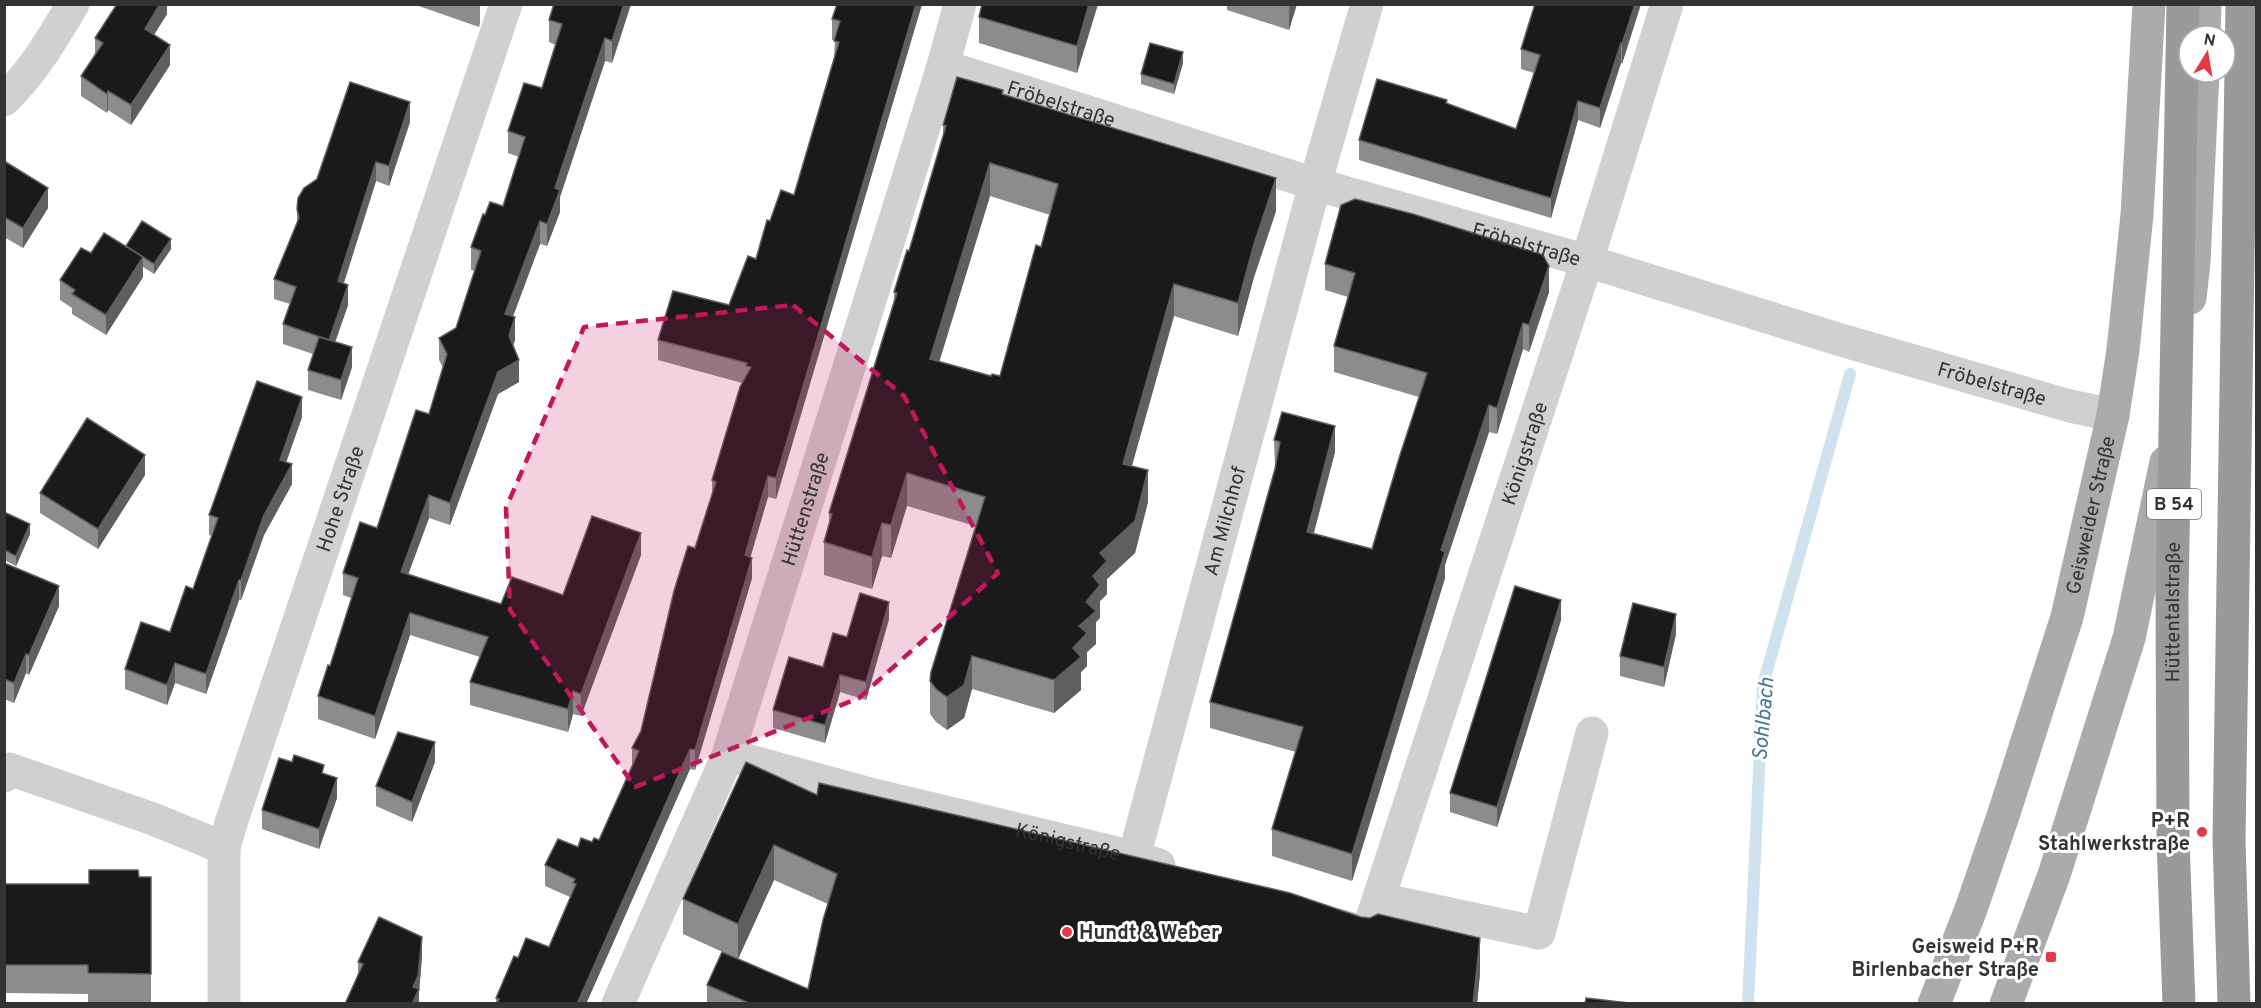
<svg xmlns="http://www.w3.org/2000/svg" width="2261" height="1008" font-family="Overpass,sans-serif">
<style>
.lines{fill:none;stroke-linecap:round;stroke-linejoin:round}
.stream{stroke:#cfe2ee;stroke-width:12}
.minor{stroke:#d0d0d0;stroke-width:33}
.major{stroke:#ababab;stroke-width:33}
.highway{stroke:#9a9a9a;stroke-width:33}
.highway-bridge{stroke:#9a9a9a;stroke-width:33}
.wall{fill:#8c8c8c;fill-rule:evenodd}
.shaded-wall{fill:#5f5f5f}
.building{fill:#1a1a1a;stroke:#5f5f5f;stroke-width:1.5;fill-rule:evenodd}
.marked{fill:#c2185b;fill-opacity:0.2;stroke:#c2185b;stroke-width:4.5;stroke-dasharray:12 8;stroke-linejoin:round}
.poi-dot{fill:#e63946;stroke:#fff;stroke-width:2}
.labels{text-anchor:middle;stroke-width:6;stroke-linejoin:round;paint-order:stroke}
.shield{fill:#fff;stroke:#707070;stroke-width:1.5}
.shield-label{font-size:18px;font-weight:bold;fill:#333}
.street-label{font-size:20px;fill:#333;stroke:#fff}
.poi-label{font-size:20px;font-weight:bold;fill:#333;stroke:#fff;text-anchor:end}
.water-label{font-size:21px;font-style:italic;fill:#3f7597;stroke:#fff}
</style>
<rect width="100%" height="100%" fill="#fff"/>
<g class="lines">
<polyline class="stream" points="1748,1004 1763,685 1850,374"/>
<g class="minor">
<path id="s1" d="M943 66 1315 184 1587 261 1841 340 2070 406 2113 415"/>
<path d="M4 100C33 72 53 38 73 4"/>
<path id="s2" d="M728 755 870 794 1134 857 1159 865"/>
<polyline points="4,776 9,769 153,819 224,848"/>
<path id="s3" d="M1134 857 1315 184 1367 4"/>
<polyline points="1379,899 1539,933 1592,733"/>
<path id="s4" d="M1342 926 1367 934 1587 261 1667 4"/>
<path id="s5" d="M224 1004V848L231 823 506 4"/>
<path id="s6" d="M618 1004 728 755 943 66 960 4"/>
</g>
<g class="major">
<polyline points="2204,36 2205,4"/>
<polyline points="2190,298 2194,262 2203,72"/>
<path id="s7" d="M1934 1004 1971 909 2004 813 2067 617 2113 415 2123 350 2137 215 2149 4"/>
<polyline points="2006,1004 2054,875 2129,638 2166,462"/>
</g>
<polyline class="highway" points="2234,1004 2229,840 2242,4"/>
<path class="highway-bridge" id="s8" d="M2179 1004 2173 840 2172 594 2183 4"/>
</g>
<g class="wall">
<polygon points="167,4 167,14 154,35 170,65 131,125 108,110 107,113 81,96 81,76 95,55 95,38"/>
<polygon points="413,4 480,4 480,23 479,27"/>
<polygon points="631,4 612,63 605,61 560,197 560,212 547,246 540,244 513,317 515,340 513,346 519,382 498,394 450,525 429,518 408,574 501,604 563,595 641,555 581,716 573,714 568,732 470,705 470,682 480,657 410,635 375,739 318,719 318,696 330,666 351,598 343,595 343,573 377,528 429,414 443,368 439,360 439,338 456,328 475,271 471,270 471,247 485,215 503,206 519,157 508,153 508,131 542,88 556,45 549,42 549,20"/>
<polygon points="922,4 776,499 768,497 750,557 752,578 695,770 690,769 586,1004 496,1004 496,998 518,958 549,947 570,897 545,886 545,865 578,847 599,840 632,765 632,748 641,731 695,548 712,496 712,480 742,383 658,360 658,340 729,305 756,259 770,221 794,195 834,58 835,40 832,40 832,19"/>
<polygon points="1098,4 1077,73 979,43 979,17"/>
<polygon points="1227,4 1297,4 1289,30 1227,10"/>
<polygon points="1641,4 1622,64 1621,63 1600,128 1578,120 1551,218 1359,160 1359,140 1516,129 1534,73 1521,69 1521,49"/>
<polygon points="1183,63 1174,94 1141,84 1141,74"/>
<path d="M1003 95 1276 211 1254 277 1238 336 1174 316 1132 466 1148 502 1135 553 1107 579V594L1100 601V618L1096 622V644L1087 652V666L1081 672V690L1054 713 972 689 964 718 947 730 936 722 930 714V681L975 526 907 506 891 558 882 556 872 589 824 575V542L829 526V513L894 300V292L909 251 943 136V125ZM990 196 1050 215 1041 247 1000 376H991L939 362Z"/>
<polygon points="410,122 389,186 376,181 344,283 348,305 335,342 352,367 341,400 308,390 308,370 313,354 283,344 283,324 290,304 274,299 274,279 297,225 297,209"/>
<polygon points="4,161 48,208 23,248 4,237"/>
<polygon points="126,247 171,249 154,274 143,267 143,277 106,335 72,314 72,308 60,300 60,280 91,253"/>
<polygon points="1325,264 1549,292 1529,352 1523,349 1497,434 1489,432 1445,565 1445,578 1352,881 1272,856 1272,829 1296,752 1210,728 1210,702 1275,467 1274,440 1335,452 1314,533 1372,549 1419,397 1334,372 1334,346 1348,297 1325,290"/>
<polygon points="302,417 286,462 292,484 264,535 241,600 239,600 206,694 175,683 167,705 125,689 125,669 170,632 193,589 212,536 209,535 209,515"/>
<polygon points="145,475 98,549 40,513 40,493"/>
<polygon points="4,512 30,534 16,566 4,560"/>
<polygon points="4,563 59,606 29,675 26,673 14,703 4,699"/>
<polygon points="889,619 866,700 840,692 825,743 773,728 773,710 823,667 847,637"/>
<polygon points="1561,620 1497,827 1450,812 1450,793"/>
<polygon points="1676,634 1664,687 1620,676 1620,656"/>
<polygon points="435,762 412,822 376,806 376,786"/>
<polygon points="324,773 337,798 319,849 262,829 262,810"/>
<polygon points="817,795 1480,973 1477,1004 707,1004 707,985 808,989 828,904 774,880 738,959 683,934 683,899"/>
<polygon points="139,877 151,877 151,1002 88,1002 88,994 4,993 4,884 89,884"/>
<polygon points="422,957 419,992 419,1004 358,976 358,962"/>
</g>
<g class="shaded-wall">
<polygon points="160,4 167,4 167,14 145,49 145,29"/>
<polygon points="624,4 631,4 612,63 612,41"/>
<polygon points="916,4 922,4 776,499 776,478"/>
<polygon points="1089,4 1098,4 1077,73 1077,46"/>
<polygon points="1289,4 1297,4 1289,30"/>
<polygon points="1635,4 1641,4 1622,64 1622,44"/>
<polygon points="605,38 605,61 560,197 560,212 547,246 547,224 555,188"/>
<polygon points="1621,43 1621,63 1600,128 1600,108"/>
<polygon points="170,45 170,65 131,125 131,105"/>
<polygon points="1183,52 1183,63 1174,94 1174,84"/>
<polygon points="108,91 108,110 107,113 107,94"/>
<polygon points="1578,101 1578,120 1551,218 1551,198"/>
<polygon points="410,102 410,122 389,186 389,166"/>
<polygon points="376,162 376,181 338,301 338,281"/>
<polygon points="990,163 990,196 930,392 930,359"/>
<polygon points="1276,178 1276,211 1254,277 1238,336 1238,303 1254,244"/>
<polygon points="48,188 48,208 23,248 23,228"/>
<polygon points="540,221 540,244 505,337 505,314"/>
<polygon points="171,239 171,249 154,274 154,264"/>
<polygon points="143,257 143,277 106,335 106,315"/>
<polygon points="1549,266 1549,292 1529,352 1529,325"/>
<polygon points="1174,284 1174,316 1123,497 1123,464"/>
<polygon points="348,285 348,305 329,360 329,340"/>
<polygon points="515,317 515,340 509,359 509,336"/>
<polygon points="1523,323 1523,349 1497,434 1497,408"/>
<polygon points="352,347 352,367 341,400 341,380"/>
<polygon points="519,360 519,382 498,394 450,525 450,503 498,372"/>
<polygon points="302,397 302,417 280,480 280,460"/>
<polygon points="1489,405 1489,432 1445,565 1445,578 1352,881 1352,854 1441,550"/>
<polygon points="1335,426 1335,452 1307,558 1307,532"/>
<polygon points="145,455 145,475 98,549 98,529"/>
<polygon points="292,464 292,484 264,535 241,600 241,580 264,515"/>
<polygon points="1148,470 1148,502 1135,553 1107,579 1107,594 1100,601 1100,618 1096,622 1096,644 1087,652 1087,666 1081,672 1081,690 1054,713 1054,680 1073,648 1100,553"/>
<polygon points="907,473 907,506 891,558 891,525"/>
<polygon points="768,476 768,497 745,576 745,555"/>
<polygon points="429,495 429,518 401,594 401,572"/>
<polygon points="882,523 882,556 872,589 872,557"/>
<polygon points="30,524 30,534 16,566 16,556"/>
<polygon points="641,533 641,555 581,716 581,694"/>
<polygon points="752,558 752,578 695,770 695,750"/>
<polygon points="239,580 239,600 206,694 206,674"/>
<polygon points="59,586 59,606 29,675 29,655"/>
<polygon points="1561,600 1561,620 1497,827 1497,807"/>
<polygon points="889,602 889,619 866,700 866,682"/>
<polygon points="410,613 410,635 375,739 375,716"/>
<polygon points="1676,614 1676,634 1664,687 1664,667"/>
<polygon points="26,654 26,673 14,703 14,683"/>
<polygon points="972,656 972,689 964,718 947,730 947,697"/>
<polygon points="175,663 175,683 167,705 167,685"/>
<polygon points="840,675 840,692 825,743 825,725"/>
<polygon points="573,691 573,714 568,732 568,709"/>
<polygon points="435,742 435,762 412,822 412,802"/>
<polygon points="690,749 690,769 586,1004 577,1004"/>
<polygon points="337,778 337,798 319,849 319,829"/>
<polygon points="774,845 774,880 738,959 738,924"/>
<polygon points="422,937 422,957 419,992 419,1004 412,1004 413,987"/>
<polygon points="1480,938 1480,973 1477,1004 1473,1004"/>
</g>
<g class="building">
<polygon points="117,4 160,4 145,29 170,45 131,105 108,91 107,94 81,76 103,43 95,38"/>
<polygon points="554,4 624,4 612,41 605,38 555,188 560,190 547,224 540,221 505,314 515,317 509,336 519,360 498,372 450,503 429,495 401,572 501,604 512,577 563,595 592,516 641,533 581,694 573,691 568,709 470,682 488,637 410,613 375,716 318,696 328,665 330,666 358,578 343,573 360,522 377,528 416,410 429,414 447,354 439,338 456,328 481,251 471,247 483,214 485,215 490,202 503,206 525,137 508,131 524,83 542,88 562,24 549,20"/>
<polygon points="837,4 916,4 776,478 768,476 745,555 752,558 695,750 690,749 577,1004 497,1004 499,999 496,998 514,956 518,958 526,938 549,947 576,884 573,883 575,879 545,865 558,839 578,847 581,838 592,842 594,838 599,840 639,751 632,748 641,731 674,591 688,546 695,548 716,482 712,480 740,387 751,367 746,366 747,363 658,340 673,291 729,305 748,256 756,259 767,220 770,221 781,190 794,195 839,42 834,41 840,21 832,19"/>
<polygon points="982,4 1089,4 1077,46 979,17"/>
<polygon points="1535,4 1635,4 1622,44 1621,43 1600,108 1578,101 1551,198 1359,140 1377,79 1447,100 1446,103 1516,129 1540,55 1521,49"/>
<polygon points="1150,43 1183,52 1174,84 1141,74"/>
<path d="M957 77 1003 90 1002 94 1276 178 1254 244 1238 303 1174 284 1123 464 1148 470 1135 521 1100 553 1107 561 1093 576 1100 585 1086 602 1096 611 1079 626 1087 633 1073 648 1081 657 1054 680 972 656 964 685 947 697 936 689 930 681 931 672 985 497 907 473 891 525 882 523 872 557 824 542 832 514 829 513 897 293 894 292 907 250 909 251 946 126 943 125ZM990 163 1058 184 1041 247 1036 245 1000 376 992 374 991 376 930 359Z"/>
<polygon points="350,82 410,102 389,166 376,162 338,281 348,285 329,340 283,324 296,287 274,279 299,218 297,209 298,198 304,188 317,179"/>
<polygon points="4,161 48,188 23,228 4,217"/>
<polygon points="1355,199 1413,214 1543,255 1549,266 1529,325 1523,323 1497,408 1489,405 1441,550 1445,552 1352,854 1272,829 1303,727 1210,702 1275,469 1280,442 1274,440 1282,412 1335,426 1307,532 1372,549 1400,455 1427,373 1334,346 1355,273 1325,264 1341,205"/>
<polygon points="142,221 171,239 154,264 126,246"/>
<polygon points="104,233 143,257 106,315 72,294 75,290 60,280 81,248 91,253"/>
<polygon points="319,337 352,347 341,380 308,370"/>
<polygon points="257,381 302,397 280,460 292,464 264,515 241,580 239,580 206,674 175,663 167,685 125,669 141,622 170,632 186,586 193,589 218,518 209,515"/>
<polygon points="87,418 145,455 98,529 40,493"/>
<polygon points="4,512 30,524 16,556 4,550"/>
<polygon points="4,563 59,586 29,655 26,654 14,683 4,679"/>
<polygon points="1515,586 1561,600 1497,807 1450,793"/>
<polygon points="860,593 889,602 866,682 840,675 825,725 773,710 789,657 823,667 833,633 847,637"/>
<polygon points="1633,603 1676,614 1664,667 1620,656"/>
<polygon points="398,732 435,742 412,802 376,786"/>
<polygon points="294,755 324,765 322,773 337,778 319,829 262,810 279,758 292,762"/>
<polygon points="746,762 817,795 819,783 1290,893 1361,917 1370,918 1378,914 1480,938 1473,1004 751,1004 707,985 722,952 808,989 823,920 837,874 774,845 738,924 683,899"/>
<polygon points="89,870 138,870 139,877 151,877 151,974 88,973 88,965 4,965 4,884 89,884"/>
<polygon points="379,917 422,937 418,976 413,987 419,989 412,1004 345,1004 363,964 358,962"/>
<polygon points="1586,998 1638,1004 1585,1004"/>
</g>
<path class="marked" d="M793 305 904 396 998 573 859 698 635 787 510 610 506 508 584 327Z"/>
<g class="poi-dot">
<circle cx="2202" cy="832" r="6"/>
<circle cx="1067" cy="932" r="6"/>
<rect x="2045" y="951" width="12" height="12" rx="3"/>
</g>
<g class="labels">
<rect class="shield" x="2147" y="489" width="54" height="30" rx="4.5"/>
<g class="shield-label">
<text x="2174" y="510">B 54</text>
</g>
<g class="street-label">
<text dy="7" stroke="none"><textPath href="#s1" startOffset="124">Fröbelstraße</textPath></text>
<text dy="7" stroke="none"><textPath href="#s1" startOffset="610">Fröbelstraße</textPath></text>
<text dy="7" stroke="none"><textPath href="#s1" startOffset="1096">Fröbelstraße</textPath></text>
<text dy="7" stroke="none"><textPath href="#s4" startOffset="532">Königstraße</textPath></text>
<text dy="7" stroke="none"><textPath href="#s5" startOffset="524">Hohe Straße</textPath></text>
<text dy="7" stroke="none"><textPath href="#s6" startOffset="530">Hüttenstraße</textPath></text>
<text dy="7" stroke="none"><textPath href="#s7" startOffset="514">Geisweider Straße</textPath></text>
<text dy="7" stroke="none"><textPath href="#s3" startOffset="348">Am Milchhof</textPath></text>
<text dy="7" stroke="none"><textPath href="#s8" startOffset="392">Hüttentalstraße</textPath></text>
<text dy="7" stroke="none"><textPath href="#s2" startOffset="351">Königstraße</textPath></text>
</g>
<g class="poi-label">
<text x="2190" y="827">P+R<tspan x="2190" dy="23">Stahlwerkstraße</tspan></text>
<text x="1079" y="939" text-anchor="start">Hundt &amp; Weber</text>
<text x="2039" y="953">Geisweid P+R<tspan x="2039" dy="23">Birlenbacher Straße</tspan></text>
</g>
<g class="water-label">
<text transform="translate(1763 719) rotate(-85)" y="7">Sohlbach</text>
</g>
</g>
<rect width="2261" height="1008" fill="none" stroke="#333333" stroke-width="12"/>
<g transform="translate(2207 54) rotate(11)"><circle r="28" fill="#ffffff" stroke="#adadad" stroke-width="1.5"/>
<path d="M0-4.5L10 22L0 15L-10 22Z" fill="#e63946"/>
<text y="-9" font-size="16" font-weight="bold" text-anchor="middle" fill="#333333">N</text>
</g>
</svg>
